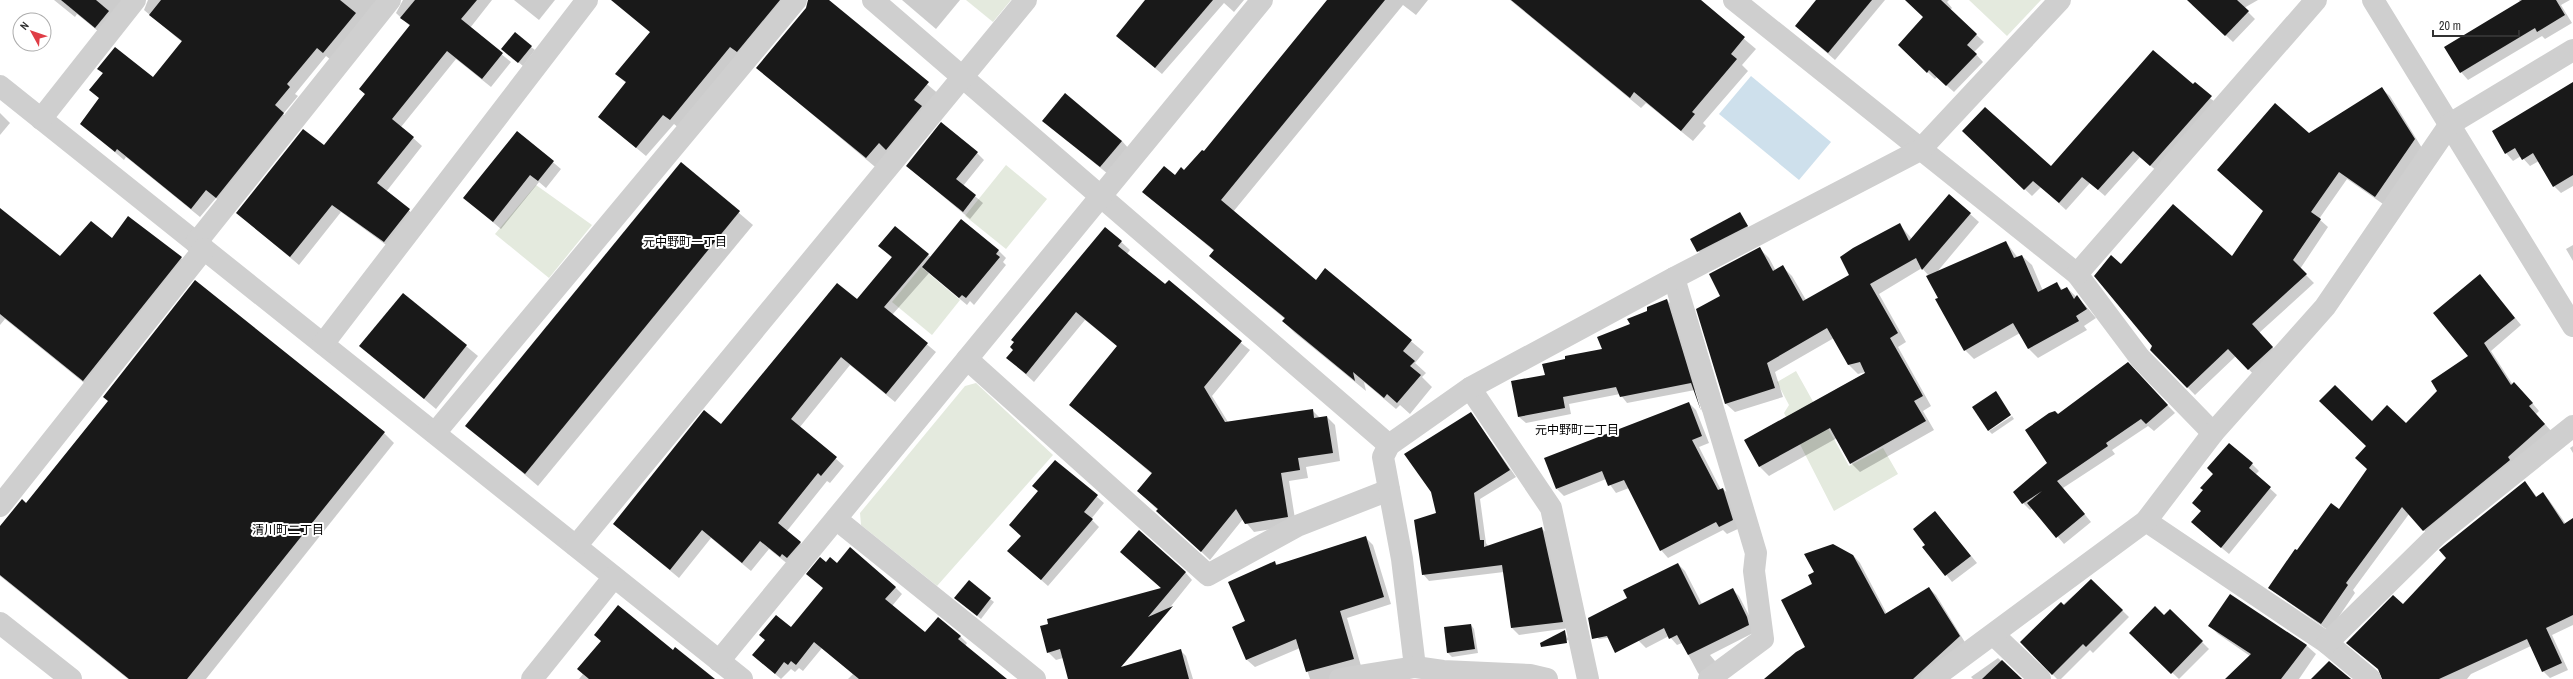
<svg xmlns="http://www.w3.org/2000/svg" width="2573" height="679" font-family="'Archivo Narrow','Noto Sans JP',sans-serif">
<style>
.green{fill:#e4eade}
.water{fill:#cee0ec}
.shadow{fill:#0003}
.building{fill:#191919}
.lines{fill:none;stroke-linecap:round;stroke-linejoin:round}
.minor{stroke:#cfcfcf;stroke-width:22}
.labels{text-anchor:middle;stroke-width:4;stroke-linejoin:round;paint-order:stroke}
.neighbourhood-label{font-size:12px;fill:#000;stroke:#fff}
</style>
<rect width="100%" height="100%" fill="#fff"/>
<g class="green">
<polygon points="966,0 1011,0 993,22"/>
<polygon points="1969,0 2041,0 2007,36"/>
<polygon points="1006,165 1047,199 1006,249 965,216"/>
<polygon points="536,185 592,225 549,278 495,234"/>
<polygon points="921,267 960,300 932,335 892,302"/>
<polygon points="1796,371 1849,466 1883,448 1898,474 1834,511 1784,413 1789,405 1777,382"/>
<polygon points="976,383 1053,455 937,586 861,525 860,513 965,386"/>
</g>
<polygon class="water" points="1751,76 1831,142 1799,180 1719,114"/>
<g class="shadow">
<polygon points="54,0 135,0 104,36 77,14 75,17"/>
<polygon points="148,0 391,0 332,61 326,56 295,94 298,96 283,114 292,122 225,206 216,198 200,217 126,157 124,160 81,123 100,99 90,90 103,74 98,68 153,79 182,42 144,10"/>
<polygon points="403,0 492,0 470,28 511,62 491,87 456,59 401,127 422,146 386,192 418,218 393,250 341,212 299,265 237,213 324,147 366,95 360,89 410,26 396,13"/>
<polygon points="514,0 555,0 539,20"/>
<polygon points="612,0 799,0 680,129 674,124 646,156 599,117 626,83 616,74 651,33"/>
<polygon points="815,0 827,0 941,96 880,171 757,68"/>
<polygon points="902,0 960,0 936,29"/>
<polygon points="1146,0 1244,0 1234,12 1224,3 1162,74 1117,36"/>
<polygon points="1329,0 1428,0 1416,15 1403,5 1233,212 1316,281 1325,270 1424,352 1415,363 1426,373 1422,377 1432,387 1410,414 1400,405 1396,409 1364,382 1366,391 1295,333 1283,321 1285,319 1210,256 1214,251 1144,192 1184,172 1204,153"/>
<polygon points="1510,0 1698,0 1756,49 1742,65 1748,71 1703,123 1706,126 1693,141 1646,103 1641,108"/>
<polygon points="1817,0 1885,0 1835,60 1796,26"/>
<polygon points="1906,0 1949,0 1947,2 1952,8 1950,10 1984,42 1974,52 1983,62 1954,92 1937,77 1935,79 1906,52 1925,17"/>
<polygon points="2201,0 2258,0 2244,8 2255,19 2233,42 2202,13"/>
<polygon points="2519,0 2570,0 2561,5 2572,23 2545,39 2542,36 2468,80 2461,72 2520,2"/>
<polygon points="531,47 535,50 523,66 506,52"/>
<polygon points="2573,84 2573,186 2561,193 2554,186 2539,161 2530,166 2521,156 2513,161 2506,153 2493,131"/>
<polygon points="2193,86 2218,104 2158,172 2140,157 2105,196 2090,183 2066,210 2041,187 2032,196 1971,138 2051,168"/>
<polygon points="2382,89 2390,96 2422,148 2383,204 2347,179 2319,219 2328,227 2300,269 2314,283 2259,333 2280,355 2256,377 2236,356 2195,395 2151,350 2153,346 2121,265 2232,257 2264,211 2309,134"/>
<polygon points="0,113 10,123 0,135"/>
<polygon points="1043,121 1122,141 1129,149 1108,174"/>
<polygon points="517,132 561,169 546,188 539,182 501,229 464,198"/>
<polygon points="977,153 984,160 963,186 983,203 970,219 914,172"/>
<polygon points="682,164 753,225 538,486 467,425"/>
<polygon points="0,209 60,257 112,239 181,258 192,269 94,391 5,319 0,325"/>
<polygon points="1740,213 1750,230 1702,255 1698,251"/>
<polygon points="1970,214 1979,222 1937,272 2006,242 2018,258 2022,256 2032,265 2043,291 2056,283 2063,290 2067,288 2086,306 2096,318 2084,326 2087,330 2038,358 2029,349 2020,333 1974,359 1965,350 1929,276 1922,268 1879,294 1906,342 1898,347 1931,406 1923,411 1934,430 1860,472 1851,463 1837,438 1769,476 1760,467 1745,440 1869,371 1858,374 1849,365 1834,338 1775,372 1783,397 1735,412 1725,403 1721,297 1760,249 1769,258 1776,271 1783,267 1792,276 1806,300 1851,275 1899,224 1912,239"/>
<polygon points="962,220 999,251 1006,258 1003,262 1006,265 974,305 970,301 967,305 929,273 892,315 936,352 895,402 850,365 800,427 844,466 830,483 827,481 787,531 809,551 789,565 769,549 751,571 711,538 679,578 614,524 857,301 892,258 880,246 928,255 931,257"/>
<polygon points="1106,228 1130,250 1127,254 1250,350 1212,396 1228,422 1312,410 1320,418 1327,417 1335,425 1340,461 1306,467 1308,478 1289,481 1296,525 1254,532 1243,519 1210,560 1138,491 1152,474 1071,405 1118,347 1085,320 1034,382 1008,358"/>
<polygon points="2573,245 2573,261 2566,249"/>
<polygon points="2487,283 2521,325 2491,351 2513,385 2522,391 2539,411 2536,414 2552,432 2431,538 2409,514 2353,590 2355,593 2329,631 2269,588 2297,552 2339,510 2368,469 2367,447 2372,422 2406,425 2470,357"/>
<polygon points="403,294 478,356 436,409 361,346"/>
<polygon points="1667,300 1674,307 1706,415 1702,411 1695,390 1627,403 1620,394 1569,404 1571,414 1526,423 1519,417 1546,375 1603,349 1631,325"/>
<polygon points="2128,364 2175,413 2154,431 2148,426 2112,450 2115,454 2063,488 2091,522 2064,544 2033,508 2030,510 2023,503 2048,463 2058,415"/>
<polygon points="1689,403 1696,410 1709,443 1699,447 1721,490 1723,489 1731,496 1740,528 1727,534 1723,530 1668,558 1661,550 1629,488 1616,493 1606,479 1564,496 1557,489"/>
<polygon points="1471,413 1516,477 1480,499 1486,543 1489,547 1542,529 1549,535 1569,628 1519,635 1512,628 1504,572 1429,581 1423,574 1438,514"/>
<polygon points="2012,416 2014,419 1992,434 1989,431"/>
<polygon points="384,433 394,443 206,679 128,679 0,576 0,528 26,504"/>
<polygon points="2573,446 2573,453 2570,448"/>
<polygon points="1055,461 1104,503 1091,519 1099,527 1048,586 1016,558 1039,491"/>
<polygon points="2252,464 2259,471 2255,475 2277,495 2229,554 2199,529"/>
<polygon points="2525,482 2537,497 2542,493 2549,500 2566,524 2573,520 2573,625 2552,635 2568,670 2550,678 2543,671 2531,646 2471,674 2467,679 2382,679 2383,674 2366,658"/>
<polygon points="1935,512 1977,563 1952,582 1924,547 1927,545"/>
<polygon points="1365,537 1373,545 1391,604 1347,618 1361,666 1338,679 1310,679 1300,648 1255,667 1247,660 1233,627 1246,621 1274,562 1278,565"/>
<polygon points="1121,552 1185,572 1192,580 1131,656 1072,672 1063,658 1056,660 1048,652 1162,589"/>
<polygon points="1853,555 1860,563 1887,614 1929,588 1936,595 1966,644 1928,679 1766,679 1806,647 1814,584"/>
<polygon points="826,563 837,564 895,587 902,594 892,606 925,633 960,636 967,643 965,646 1006,679 848,679 853,674 822,648 803,671 799,668 795,672 791,669 781,679 753,655 791,628 824,589"/>
<polygon points="1678,564 1685,571 1702,604 1732,589 1739,596 1754,625 1755,632 1710,655 1720,667 1704,679 1698,673 1682,643 1677,645 1669,636 1646,648 1639,641 1637,634 1599,639 1592,632 1628,598"/>
<polygon points="2091,580 2129,617 2093,653 2090,650 2061,679 2057,679 2021,642"/>
<polygon points="2230,595 2307,646 2316,654 2299,679 2227,679 2250,656 2218,634 2210,626"/>
<polygon points="990,599 994,602 981,619 959,601"/>
<polygon points="2170,610 2209,649 2179,679 2130,633 2164,616"/>
<polygon points="1471,625 1474,629 1478,653 1452,657 1448,653 1445,628"/>
<polygon points="1564,631 1569,640 1562,641"/>
<polygon points="1180,650 1186,656 1193,679 1136,679"/>
<polygon points="673,651 712,679 579,679 583,674 578,669"/>
<polygon points="1998,658 2022,679 1973,679 1971,677"/>
</g>
<g class="building">
<polygon points="61,0 96,0 109,11 95,28"/>
<polygon points="161,0 340,0 356,13 323,53 317,48 287,84 290,87 275,105 284,113 216,198 206,190 191,209 117,149 115,152 80,124 99,98 89,90 103,73 97,69 115,47 153,77 182,41 149,15"/>
<polygon points="415,0 477,0 461,19 503,53 482,79 447,51 392,119 414,137 377,183 410,209 384,242 332,205 290,257 236,213 303,129 324,145 365,94 359,89 410,25 400,18"/>
<polygon points="611,0 780,0 737,52 730,47 670,120 663,115 636,148 598,117 626,82 615,74 650,32"/>
<polygon points="808,0 829,0 929,82 914,100 922,106 886,150 879,143 866,158 756,68 806,8"/>
<polygon points="1145,0 1213,0 1155,68 1116,36"/>
<polygon points="1327,0 1385,0 1221,200 1316,280 1325,268 1412,340 1403,351 1415,361 1410,366 1421,375 1397,403 1387,394 1384,398 1353,372 1355,381 1282,321 1285,318 1209,256 1214,250 1142,192 1164,166 1175,175 1181,167 1184,170 1202,150 1204,151"/>
<polygon points="1511,0 1701,0 1745,37 1731,54 1737,59 1692,112 1695,114 1681,131 1634,92 1630,98"/>
<polygon points="1816,0 1872,0 1828,53 1795,26"/>
<polygon points="1905,0 1941,0 1977,34 1967,45 1977,54 1946,86 1929,70 1927,73 1898,45 1923,17"/>
<polygon points="2187,0 2237,0 2249,11 2225,36"/>
<polygon points="2522,0 2556,0 2565,15 2537,32 2535,28 2460,73 2444,47"/>
<polygon points="515,32 532,46 518,63 501,49"/>
<polygon points="2153,50 2193,84 2195,82 2212,96 2150,166 2133,151 2098,190 2082,177 2059,203 2033,181 2024,190 1962,131 1985,107 2051,166"/>
<polygon points="2573,82 2573,175 2553,187 2533,153 2522,160 2515,148 2505,154 2492,131"/>
<polygon points="2382,87 2415,139 2375,197 2339,172 2311,212 2321,219 2293,260 2307,274 2252,324 2273,347 2248,370 2228,349 2187,388 2150,350 2152,346 2094,276 2111,255 2121,264 2173,204 2232,256 2263,211 2217,170 2275,103 2309,133"/>
<polygon points="1065,93 1122,141 1100,167 1042,121"/>
<polygon points="941,122 978,152 956,179 976,195 963,212 906,166"/>
<polygon points="517,131 554,161 538,181 530,175 493,222 463,198"/>
<polygon points="681,162 740,211 525,474 465,426"/>
<polygon points="1949,194 1971,213 1922,270 1916,258 1870,284 1898,333 1890,338 1923,396 1914,401 1926,421 1850,464 1830,428 1759,467 1744,440 1865,373 1860,362 1848,365 1827,328 1767,363 1775,388 1725,404 1696,309 1720,296 1709,274 1760,247 1773,271 1783,265 1803,301 1849,275 1840,257 1853,248 1900,223 1909,241"/>
<polygon points="0,208 60,256 91,221 112,238 128,216 182,257 83,381 0,314"/>
<polygon points="1740,212 1748,226 1697,252 1690,239"/>
<polygon points="961,219 999,250 996,254 1000,257 966,298 962,295 959,298 922,267"/>
<polygon points="895,226 929,254 884,307 928,343 886,394 841,357 791,419 837,457 821,476 818,473 778,523 801,542 787,558 782,554 780,557 760,541 742,563 702,530 670,570 613,524 704,410 721,424 837,283 857,299 892,257 878,246"/>
<polygon points="1105,227 1122,241 1118,246 1165,284 1169,280 1242,341 1204,387 1225,422 1313,409 1314,418 1327,416 1333,453 1298,458 1300,470 1281,473 1288,517 1245,524 1236,509 1201,552 1156,511 1158,509 1137,491 1152,473 1069,405 1117,346 1076,312 1026,374 1006,358 1013,350 1010,347 1014,342 1011,340"/>
<polygon points="2006,241 2014,258 2022,255 2038,292 2057,282 2061,290 2067,287 2074,299 2077,295 2087,309 2076,316 2079,321 2028,349 2013,323 1964,351 1935,299 1938,298 1926,276"/>
<polygon points="2480,274 2515,318 2484,343 2511,385 2514,382 2533,403 2529,406 2545,424 2508,457 2510,460 2423,531 2402,507 2346,583 2348,585 2321,624 2268,588 2295,549 2297,550 2331,503 2339,509 2367,469 2355,458 2366,446 2319,401 2335,385 2372,421 2387,405 2406,423 2437,391 2431,381 2468,356 2433,313"/>
<polygon points="195,280 385,432 187,679 129,679 0,575 0,526 22,499 26,503 108,401 103,397"/>
<polygon points="403,293 467,345 424,399 359,346"/>
<polygon points="1667,299 1701,411 1691,383 1620,397 1616,387 1563,397 1565,408 1518,417 1511,381 1545,375 1542,364 1565,359 1565,356 1602,349 1597,337 1630,324 1627,319 1647,311 1647,307"/>
<polygon points="2128,362 2168,405 2146,424 2141,419 2106,443 2108,446 2057,481 2085,514 2056,538 2027,503 2042,491 2022,504 2013,492 2047,463 2025,430 2049,413 2055,411 2058,414"/>
<polygon points="1996,391 2011,415 1988,431 1972,407"/>
<polygon points="1689,402 1702,436 1692,440 1718,490 1723,488 1733,520 1719,527 1716,522 1660,551 1624,480 1608,486 1602,471 1556,489 1544,458"/>
<polygon points="1471,412 1510,470 1474,493 1480,540 1484,540 1484,547 1542,527 1563,622 1511,628 1502,565 1422,575 1414,520 1436,513 1431,492 1404,454"/>
<polygon points="2229,443 2253,463 2249,468 2271,487 2221,548 2191,522 2201,511 2192,503 2203,490 2200,488 2213,474 2207,468"/>
<polygon points="1055,460 1098,495 1084,512 1093,519 1041,580 1007,551 1021,536 1009,525 1038,491 1032,486"/>
<polygon points="2525,481 2536,497 2543,492 2564,524 2573,518 2573,615 2546,628 2562,663 2542,672 2527,639 2439,679 2382,679 2378,669 2346,643 2393,595 2403,604 2446,558 2439,550"/>
<polygon points="1935,511 1971,556 1945,576 1922,547 1925,545 1913,529"/>
<polygon points="1139,530 1186,572 1148,617 1173,606 1121,667 1181,649 1189,679 1068,679 1060,649 1047,653 1040,626 1048,624 1047,619 1161,588 1120,552"/>
<polygon points="1366,536 1384,597 1340,611 1354,659 1306,672 1296,639 1246,660 1232,627 1245,621 1228,582 1275,561 1276,565"/>
<polygon points="1833,544 1853,555 1885,614 1929,587 1960,636 1913,679 1764,679 1796,652 1805,647 1781,600 1812,584 1808,575 1814,572 1804,554"/>
<polygon points="850,547 896,587 885,599 925,632 938,617 961,636 958,639 1007,679 859,679 814,642 796,665 791,661 788,665 784,662 775,674 752,655 765,640 759,635 776,615 791,627 823,588 806,574 820,557 826,562 830,557 837,563"/>
<polygon points="1678,563 1699,605 1733,588 1747,617 1749,625 1688,655 1677,635 1669,639 1664,628 1615,653 1607,636 1592,639 1588,618 1627,598 1623,590"/>
<polygon points="2091,579 2123,610 2086,647 2083,644 2052,675 2020,642 2061,602 2064,605"/>
<polygon points="969,580 991,598 977,616 954,598"/>
<polygon points="2230,594 2307,645 2281,679 2225,679 2251,654 2208,626"/>
<polygon points="618,605 673,650 675,647 715,679 589,679 577,669 601,641 594,635"/>
<polygon points="2155,606 2164,615 2170,609 2203,641 2171,674 2129,633"/>
<polygon points="1471,624 1475,649 1447,653 1444,627"/>
<polygon points="1565,630 1567,643 1541,647 1540,643"/>
<polygon points="2002,660 2022,679 1982,679"/>
<polygon points="2329,661 2351,679 2311,679"/>
</g>
<g class="lines">
<g class="minor">
<polyline points="873,0 1389,445"/>
<polyline points="1734,0 2077,274 2140,358 2213,433"/>
<polyline points="2373,0 2573,326"/>
<polyline points="0,86 742,679"/>
<polyline points="41,119 135,0"/>
<polyline points="196,243 390,0"/>
<polyline points="2077,274 2316,0"/>
<polyline points="1674,278 1756,553 1754,571 1763,639 1709,679"/>
<polyline points="323,344 587,0"/>
<polyline points="967,359 1208,575 1297,526 1389,490"/>
<polyline points="1470,388 1551,508 1588,679"/>
<polyline points="435,433 796,0"/>
<polyline points="0,506 204,249"/>
<polyline points="836,519 1035,679"/>
<polyline points="2146,521 2327,643 2370,679"/>
<polyline points="576,546 1026,0"/>
<polyline points="0,623 71,679"/>
<polyline points="1994,635 2040,679"/>
<polyline points="2327,643 2437,535 2573,426"/>
<polyline points="719,661 1262,0"/>
<polyline points="1415,667 1402,559 1383,457 1389,445 1470,388 1674,278 1920,150 2060,0"/>
<polyline points="532,679 614,577"/>
<polyline points="1340,679 1415,667 1443,671 1530,675 1547,679"/>
<polyline points="1932,679 2146,521 2213,433 2325,307 2450,124 2573,50"/>
</g>
</g>
<g class="labels">
<g class="neighbourhood-label">
<text x="685" y="246">元中野町一丁目</text>
<text x="1577" y="434">元中野町二丁目</text>
<text x="288" y="534">清川町二丁目</text>
</g>
</g>
<g transform="translate(32 32) rotate(310)"><circle r="19" fill="#ffffff" stroke="#adadad"/>
<path d="M0-3L7 15L0 10L-7 15Z" fill="#df3d46"/>
<text y="-6" font-size="11" font-weight="bold" text-anchor="middle" fill="#323232">N</text>
</g>
<path d="M2433 30v6h86v-6" fill="none" stroke="#323232" stroke-width="2"/>
<text x="2439" y="30" font-size="12" fill="#323232" stroke="#ffffff" stroke-width="3" paint-order="stroke">20 m</text>
</svg>
